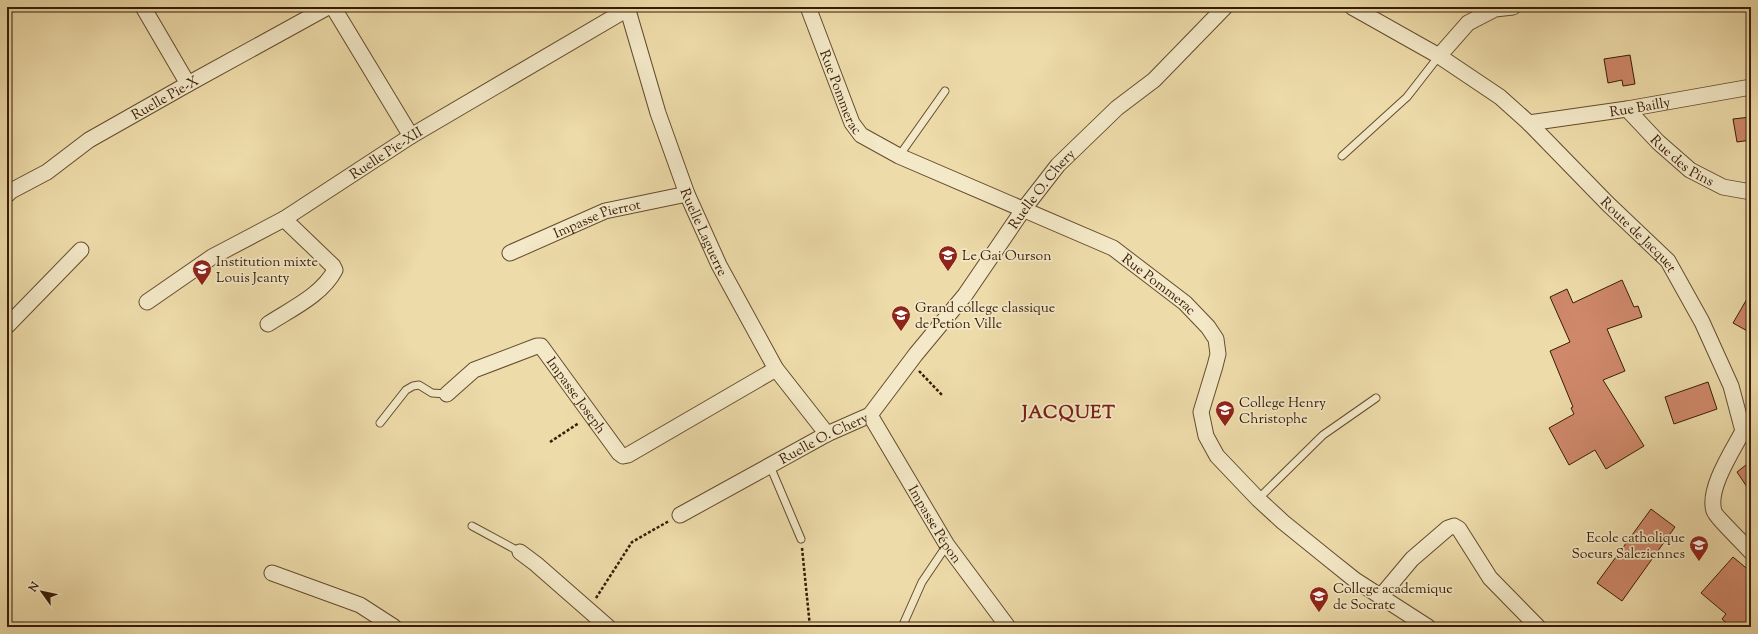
<svg xmlns="http://www.w3.org/2000/svg" width="1758" height="634" font-family="'Sorts Mill Goudy',serif">
<style>
.building{fill:#cf886a;stroke:#371c05}
.lines{fill:none;stroke-linecap:round;stroke-linejoin:round}
.lane-casing{stroke:#644c2e;stroke-width:9}
.street-casing{stroke:#644c2e;stroke-width:17}
.path{stroke:#371c05;stroke-width:2.5;stroke-dasharray:3 2;stroke-linecap:butt}
.lane{stroke:#f3e8c7;stroke-width:7}
.street{stroke:#f3e8c7;stroke-width:15}
.labels{text-anchor:middle;stroke-width:3.5;stroke-linejoin:round;paint-order:stroke}
.street-label{font-size:14px;fill:#371c05;stroke:#f3e8c7}
.poi-label{font-size:14px;fill:#371c05;stroke:#f3e8c7;text-anchor:start}
.district-label{font-size:18px;font-weight:bold;letter-spacing:1px;fill:#7a1f14;stroke:#f3e8c7}
</style>
<rect width="100%" height="100%" fill="#eddba9"/>
<filter id="stains"><feTurbulence type="fractalNoise" baseFrequency=".005" numOctaves="4"/><feColorMatrix values="0 0 0 0 .2 0 0 0 0 .09 0 0 0 0 .02 0 0 0 .5 -.17"/></filter>
<radialGradient id="worn" r=".72"><stop offset=".6" stop-color="#630" stop-opacity="0"/><stop offset="1" stop-color="#630" stop-opacity=".3"/></radialGradient>
<g class="building">
<polygon points="1630,55 1635,84 1623,86 1622,80 1608,83 1604,59"/>
<polygon points="1751,117 1751,140 1737,142 1733,119"/>
<polygon points="1622,280 1634,307 1638,306 1642,317 1607,329 1625,371 1603,380 1644,446 1606,469 1595,450 1569,465 1549,428 1574,414 1571,408 1573,407 1550,351 1570,342 1550,297 1567,289 1573,303"/>
<polygon points="1751,292 1751,333 1733,323"/>
<polygon points="1708,382 1717,409 1674,424 1665,397"/>
<polygon points="1751,461 1751,493 1737,472"/>
<polygon points="1651,509 1675,527 1622,601 1597,583"/>
<polygon points="1733,557 1751,572 1751,621 1746,627 1731,627 1722,619 1726,614 1701,593"/>
</g>
<g class="lines">
<defs>
<g id="lane">
<polyline points="899,156 945,91"/>
<polyline points="1342,156 1407,97 1439,56"/>
<polyline points="380,423 406,390 413,386 419,385 432,393 447,394"/>
<polyline points="770,466 801,539"/>
<polyline points="1258,499 1323,435 1376,398"/>
<polyline points="472,526 520,552"/>
<polyline points="902,627 922,582 947,545"/>
</g>
<g id="street">
<polyline points="143,7 188,84"/>
<polyline points="333,7 411,136"/>
<path id="s1" d="M627 7 658 113 687 194 719 265 776 369 827 434"/>
<path id="s2" d="M808 7 852 123 861 135 899 156 1113 248 1185 303 1208 327 1216 339 1218 354 1215 366 1201 412 1206 436 1217 456 1258 499 1283 522 1330 560 1355 580 1428 627"/>
<path id="s3" d="M1352 7 1439 56 1500 97 1529 123 1608 204 1668 261 1702 322 1731 386 1743 431C1733 450 1707 489 1714 511 1715 516 1745 545 1751 552"/>
<polyline points="1439,56 1468,23 1495,9 1513,7"/>
<path id="s4" d="M1627 109 1658 142 1690 170 1723 187 1751 192"/>
<path id="s5" d="M1529 123 1627 109 1751 87"/>
<path id="s6" d="M7 195 11 191 47 172 89 140 188 84 328 7"/>
<path id="s7" d="M510 253 605 211 687 194"/>
<path id="s8" d="M147 302 212 257 284 219 411 136 631 7"/>
<path d="M268 324C291 309 322 295 335 270L333 266 284 219"/>
<polyline points="7,326 81,250"/>
<path id="s9" d="M447 394 474 370 537 346H541L619 453 623 456 628 455 776 369"/>
<path id="s10" d="M870 415 947 545 1008 627"/>
<path id="s11" d="M680 515 827 434 870 415 916 354 965 295 1023 210 1058 165 1117 108 1154 80 1225 7"/>
<polyline points="520,552 536,564 608,627"/>
<polyline points="272,573 360,605 394,627"/>
<polyline points="1381,596 1412,559 1448,528 1454,526 1459,529 1490,578 1538,627"/>
</g>
</defs>
<use href="#lane" class="lane-casing"/>
<use href="#street" class="street-casing"/>
<g class="path">
<polyline points="919,371 942,395"/>
<polyline points="550,442 579,423"/>
<polyline points="802,548 810,627"/>
<polyline points="596,598 632,542 669,521"/>
</g>
<use href="#lane" class="lane"/>
<use href="#street" class="street"/>
</g>
<defs>
<symbol id="school-pin" viewBox="-11 -11 22 30"><path d="M0 17L-7.5 6A9.5 9.5 0 1 1 7.5 6Z" fill="#8f2418" stroke="#f3e8c7"/><path d="M0-5L7-2L0 1L-7-2ZM-4 1L0 2.5L4 1V4Q0 6-4 4Z" fill="#fff"/></symbol>
</defs>
<g fill-rule="evenodd">
<use href="#school-pin" x="937" y="244" width="22" height="30"/>
<use href="#school-pin" x="191" y="258" width="22" height="30"/>
<use href="#school-pin" x="890" y="304" width="22" height="30"/>
<use href="#school-pin" x="1214" y="399" width="22" height="30"/>
<use href="#school-pin" x="1688" y="534" width="22" height="30"/>
<use href="#school-pin" x="1308" y="585" width="22" height="30"/>
</g>
<g class="labels">
<g class="street-label">
<text dy="5" stroke="none"><textPath href="#s2" startOffset="91">Rue Pommerac</textPath></text>
<text dy="5" stroke="none"><textPath href="#s6" startOffset="186">Ruelle Pie-X</textPath></text>
<text dy="5" stroke="none"><textPath href="#s5" startOffset="112">Rue Bailly</textPath></text>
<text dy="5" stroke="none"><textPath href="#s8" startOffset="282">Ruelle Pie-XII</textPath></text>
<text dy="5" stroke="none"><textPath href="#s4" startOffset="76">Rue des Pins</textPath></text>
<text dy="5" stroke="none"><textPath href="#s11" startOffset="499">Ruelle O. Chery</textPath></text>
<text dy="5" stroke="none"><textPath href="#s7" startOffset="94">Impasse Pierrot</textPath></text>
<text dy="5" stroke="none"><textPath href="#s1" startOffset="238">Ruelle Laguerre</textPath></text>
<text dy="5" stroke="none"><textPath href="#s3" startOffset="369">Route de Jacquet</textPath></text>
<text dy="5" stroke="none"><textPath href="#s2" startOffset="474">Rue Pommerac</textPath></text>
<text dy="5" stroke="none"><textPath href="#s9" startOffset="168">Impasse Joseph</textPath></text>
<text dy="5" stroke="none"><textPath href="#s11" startOffset="163">Ruelle O. Chery</textPath></text>
<text dy="5" stroke="none"><textPath href="#s10" startOffset="127">Impasse Pépon</textPath></text>
</g>
<g class="poi-label">
<text x="962" y="260">Le Gai Ourson</text>
<text x="216" y="266">Institution mixte<tspan x="216" dy="16">Louis Jeanty</tspan></text>
<text x="915" y="312">Grand college classique<tspan x="915" dy="16">de Petion Ville</tspan></text>
<text x="1239" y="407">College Henry<tspan x="1239" dy="16">Christophe</tspan></text>
<text x="1685" y="542" text-anchor="end">Ecole catholique<tspan x="1685" dy="16">Soeurs Saleziennes</tspan></text>
<text x="1333" y="593">College academique<tspan x="1333" dy="16">de Socrate</tspan></text>
</g>
<g class="district-label">
<text x="1069" y="418">JACQUET</text>
</g>
</g>
<rect width="1758" height="634" fill="none" stroke="#eddba9" stroke-width="24"/>
<rect x="8" y="8" width="1742" height="618" fill="none" stroke="#371c05" stroke-width="2"/>
<rect x="12" y="12" width="1734" height="610" fill="none" stroke="#371c05"/>
<g transform="translate(42 592) rotate(303)" stroke="#f3e8c7" stroke-width="3" paint-order="stroke">
<path d="M0-3L7 15L0 10L-7 15Z" fill="#371c05"/>
<text y="-6" font-size="11" font-weight="bold" text-anchor="middle" fill="#371c05">N</text>
</g>
<rect width="100%" height="100%" filter="url(#stains)"/>
<rect width="100%" height="100%" fill="url(#worn)"/>
</svg>
